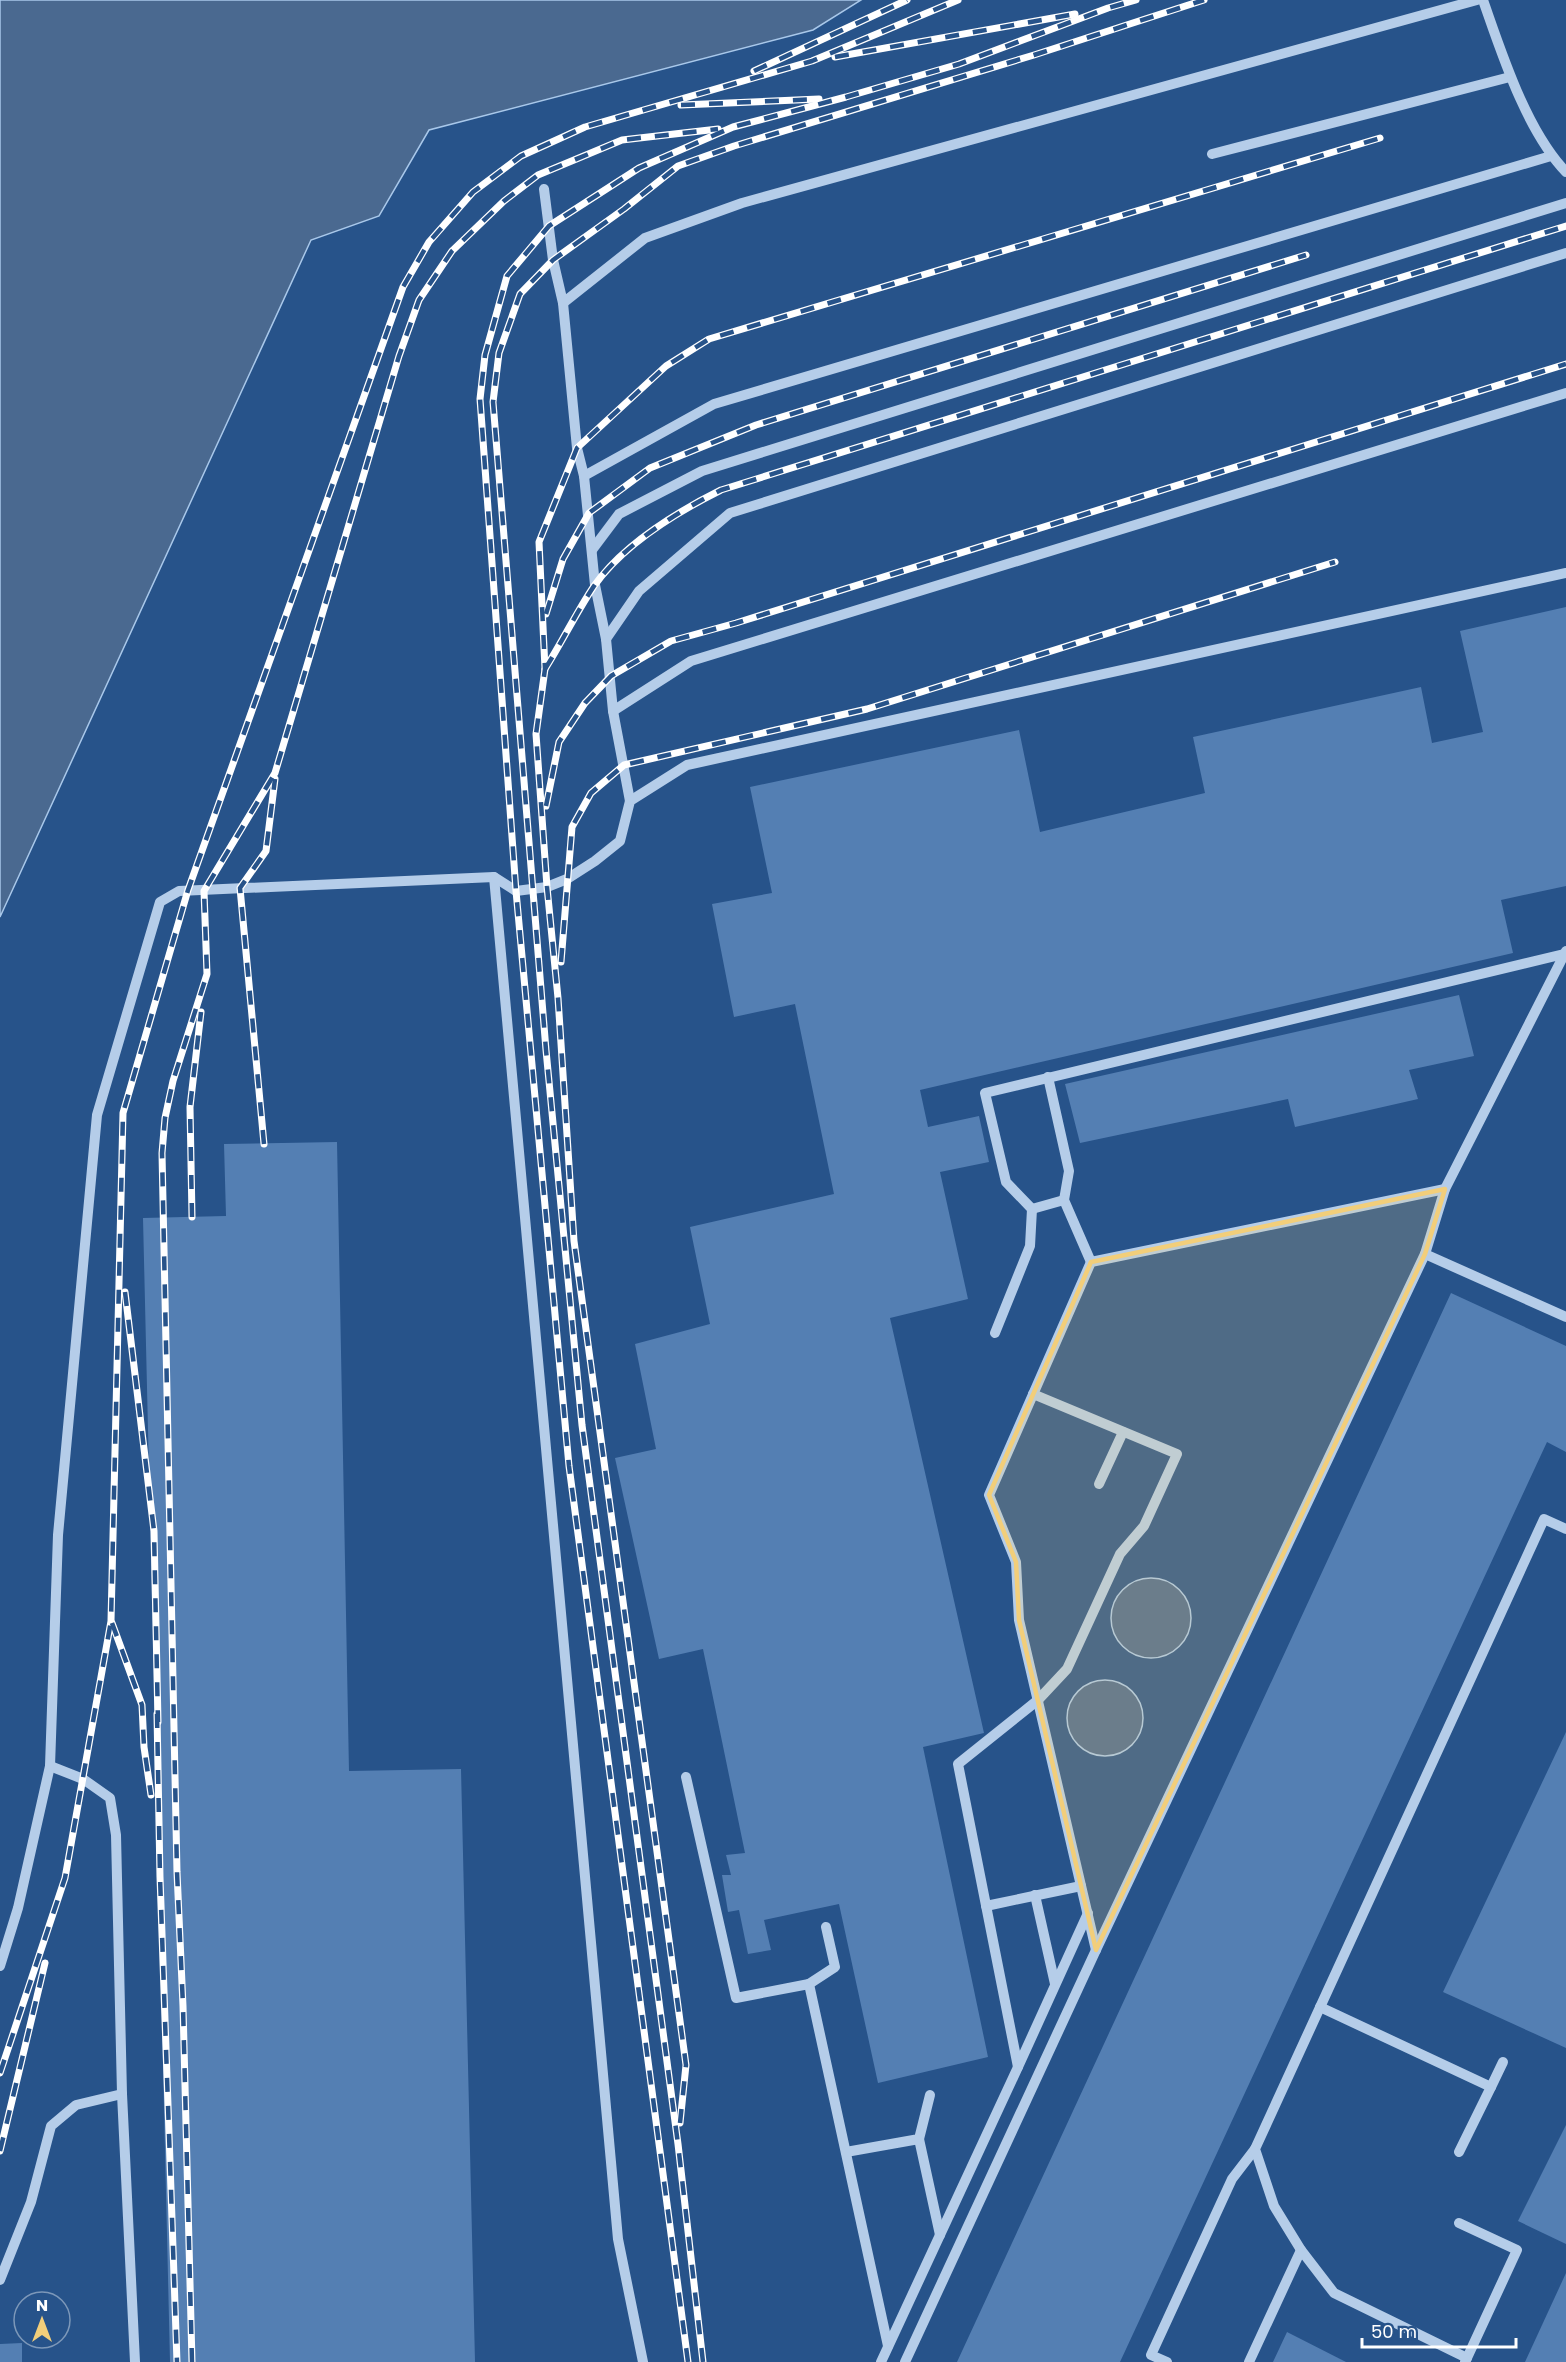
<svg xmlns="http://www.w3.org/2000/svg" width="1566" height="2362" font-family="Poppins,sans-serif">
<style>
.water{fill:#4a6990;stroke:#a9c8ea;stroke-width:1.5}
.building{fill:#547fb3}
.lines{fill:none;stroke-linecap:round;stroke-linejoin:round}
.minor{stroke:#b5cde9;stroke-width:10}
.rail-casing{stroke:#fff;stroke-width:7}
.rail{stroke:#27538a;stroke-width:4.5;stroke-dasharray:14;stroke-linecap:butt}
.marked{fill:#f2ce7a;fill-opacity:0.2;stroke:#f2ce7a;stroke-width:4.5;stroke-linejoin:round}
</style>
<rect width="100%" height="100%" fill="#27538a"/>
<g class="water">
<polygon points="0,0 861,0 813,30 429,130 379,216 311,240 0,917"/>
<circle cx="1151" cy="1618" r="40"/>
<circle cx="1105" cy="1718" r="38"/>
</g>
<g class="building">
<polygon points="1566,607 1566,886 1501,900 1513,953 920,1090 928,1127 979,1116 989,1162 940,1172 968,1299 890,1318 984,1733 923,1747 988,2057 878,2083 839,1904 764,1920 771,1950 748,1954 739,1910 728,1912 722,1875 731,1875 726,1855 745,1853 703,1649 659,1659 615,1458 656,1449 635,1344 710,1324 690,1227 834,1194 795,1004 734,1017 712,904 772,893 750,787 1019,730 1040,832 1205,793 1193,737 1421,687 1432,743 1483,732 1460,631"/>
<polygon points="1459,995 1474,1056 1409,1070 1418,1099 1295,1127 1288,1099 1080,1143 1065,1084"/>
<polygon points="337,1142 349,1771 461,1769 475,2362 170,2362 143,1218 226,1216 224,1144"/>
<polygon points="1451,1293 1566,1346 1566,1452 1547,1442 1120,2362 957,2362"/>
<polygon points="1566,1732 1566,2048 1443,1992"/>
<polygon points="1566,2125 1566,2244 1518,2221"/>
<polygon points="1566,2273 1566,2362 1525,2362"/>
<polygon points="1287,2332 1346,2362 1273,2362"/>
<polygon points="22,2343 22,2362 0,2362 0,2344"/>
</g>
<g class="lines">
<g class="minor">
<path d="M1483 0C1502 54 1526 130 1566 172"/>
<polyline points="1212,154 1510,77"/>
<polyline points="544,189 553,260 563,303 577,448 584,476 595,585 606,639 613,711 630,801"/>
<polyline points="563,303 645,238 742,203 1477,0"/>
<polyline points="584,476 714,404 1551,156"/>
<polyline points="592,550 619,514 702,471 1566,203"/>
<polyline points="606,639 639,591 730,513 1566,253"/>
<polyline points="613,711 691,661 1566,393"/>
<polyline points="494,877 618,2239 643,2362"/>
<polyline points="1048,1077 1069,1171 1064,1200 1091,1262"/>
<polyline points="1032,1209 1064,1200"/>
<polyline points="1425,1254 1566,1317"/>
<polyline points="995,1333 1030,1246 1032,1209 1006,1182 985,1093 1564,954"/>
<polyline points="1033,1394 1177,1454 1144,1526 1120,1554 1067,1669 1038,1700 958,1764 1018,2067 1088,1913"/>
<polyline points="1099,1484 1123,1432"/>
<polyline points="50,1766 83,1779 110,1798 116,1835 122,2094 135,2362"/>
<polyline points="686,1777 736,1998 809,1984 835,1967 826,1927"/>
<polyline points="1035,1895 1055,1984"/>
<polyline points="986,1906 1081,1886"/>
<polyline points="1096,1950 1019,1620 1016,1562 989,1495 1091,1262 1445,1189"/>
<polyline points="0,1966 18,1908 50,1766 58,1535 97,1115 160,902 179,891 494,877 516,891 547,887 567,879 595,861 620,841 630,801 687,765 1566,573"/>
<polyline points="809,1984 888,2346"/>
<polyline points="1320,2007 1491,2087 1459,2152"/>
<polyline points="1491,2087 1503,2062"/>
<polyline points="919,2139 940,2235"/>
<polyline points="846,2152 919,2139 930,2095"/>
<polyline points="1459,2223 1517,2250 1467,2358"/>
<polyline points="0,2280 31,2202 51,2126 76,2105 122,2094"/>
<polyline points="881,2362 1018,2067"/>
<polyline points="905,2362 1096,1950 1425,1254 1445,1189 1566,951"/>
<polyline points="1167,2362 1151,2355 1232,2179 1255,2149"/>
<polyline points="1249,2362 1301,2250"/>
<polyline points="1465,2362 1467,2358 1334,2293 1301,2250 1274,2206 1255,2149 1544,1519 1566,1529"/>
</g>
<defs>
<g id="rail">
<polyline points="835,57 1075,14"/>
<polyline points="754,71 907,0"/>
<polyline points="681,105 819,99"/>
<polyline points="546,614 563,559 589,513 650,468 756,425 1306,255"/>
<path d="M545 669C562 642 576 613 594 586 623 545 677 512 721 490L1566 226"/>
<polyline points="546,806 559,742 585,703 611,676 671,641 736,623 1566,364"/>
<polyline points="561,962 572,827 591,793 624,765 867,709 1335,562"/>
<polyline points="264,1144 240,888 266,851 275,779"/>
<polyline points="192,1217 190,1107 201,1012"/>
<polyline points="125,1292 154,1531 158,1722"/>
<polyline points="112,1623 142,1705 144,1747 151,1795"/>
<polyline points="157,1714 160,1877 177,2362"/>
<polyline points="0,2073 65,1878 111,1621 123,1113 188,890 403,287 429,242 473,192 521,156 585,127 812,61 958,0"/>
<polyline points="680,2123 686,2065 574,1241 558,998 547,887 536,734 545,669 539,542 577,448 666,366 709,339 1380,138"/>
<polyline points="0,2151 45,1963"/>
<polyline points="192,2362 183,2006 177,1872 162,1153 165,1118 173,1081 207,974 204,891 275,773 399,356 419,300 452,251 504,201 538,175 622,140 718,129"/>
<polyline points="688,2362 569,1466 516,891 480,399 485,355 507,276 549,226 639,168 733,127 846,97 959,64 1108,8 1136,0"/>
<polyline points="703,2362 678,2144 582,1425 546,1050 493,402 499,353 520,294 553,260 624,209 678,166 734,146 1034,55 1204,0"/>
</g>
</defs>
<use href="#rail" class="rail-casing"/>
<use href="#rail" class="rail"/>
</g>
<path class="marked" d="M1445 1189 1425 1254 1096 1950 1019 1620 1016 1562 989 1495 1091 1262Z"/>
<g transform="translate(42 2320)"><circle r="28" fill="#27538a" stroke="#7d98b9" stroke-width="1.5"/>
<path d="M0-4.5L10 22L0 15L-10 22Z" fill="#f2ce7a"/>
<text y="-9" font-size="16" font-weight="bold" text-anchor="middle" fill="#ffffff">N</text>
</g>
<path d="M1362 2338v9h154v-9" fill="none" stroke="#ffffff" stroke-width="3"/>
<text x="1371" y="2338" font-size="18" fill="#ffffff" stroke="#27538a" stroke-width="4.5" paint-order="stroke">50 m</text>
</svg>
